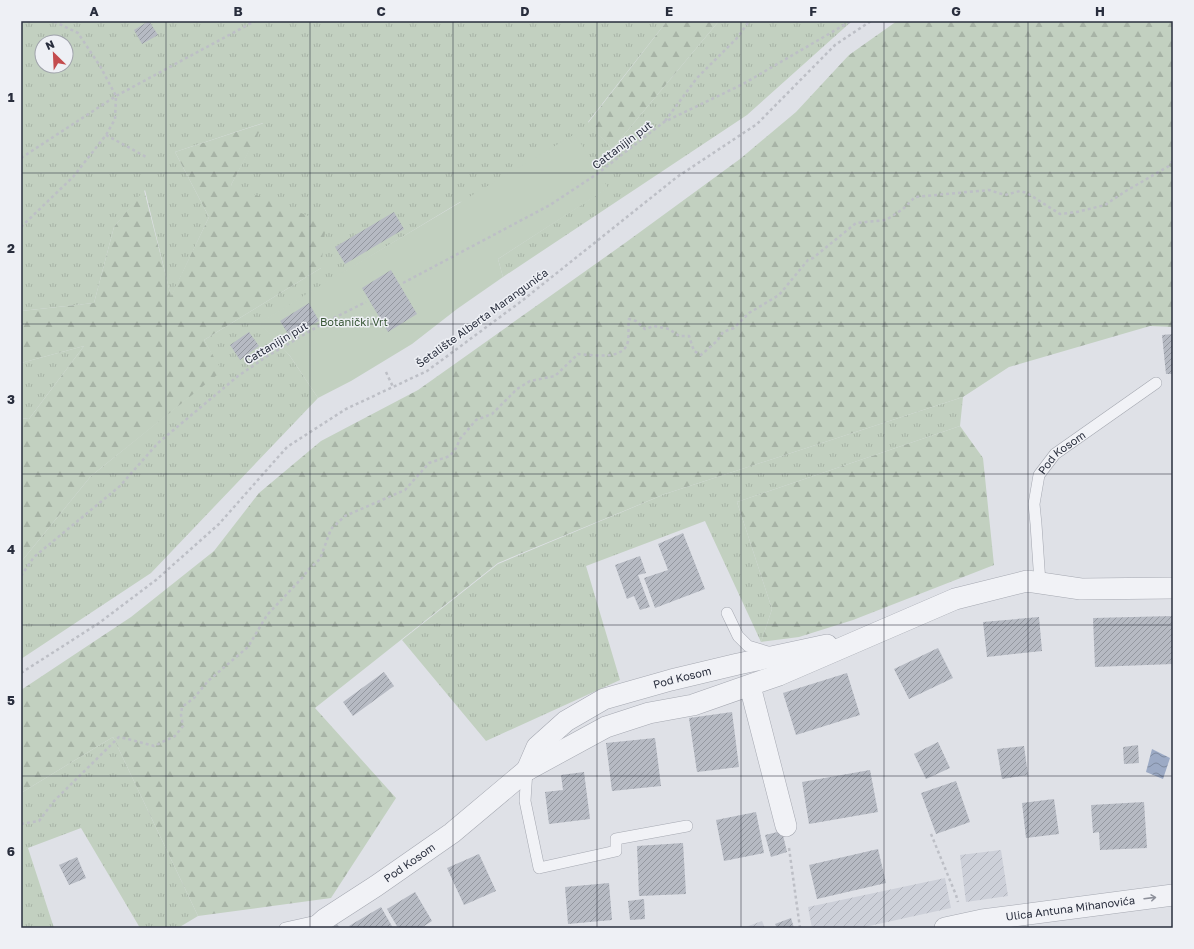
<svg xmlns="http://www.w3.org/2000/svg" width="1194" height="949" font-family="'Golos Text',sans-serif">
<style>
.industrial{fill:url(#industrial-furrows)}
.grass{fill:url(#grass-tufts);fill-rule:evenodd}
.forest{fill:url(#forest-firs)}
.green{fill:#c2d0c0}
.water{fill:url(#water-waves)}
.building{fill:url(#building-hatch)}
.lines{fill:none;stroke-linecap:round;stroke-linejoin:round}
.lane-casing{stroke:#a5a8b1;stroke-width:12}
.street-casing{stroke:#a5a8b1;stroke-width:22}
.path{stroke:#bdbfc6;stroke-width:2.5;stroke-dasharray:3 3;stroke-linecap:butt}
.lane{stroke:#f1f2f6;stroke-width:11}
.street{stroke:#f1f2f6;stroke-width:21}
.oneway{stroke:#8d909a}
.grid{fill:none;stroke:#292e3d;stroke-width:1;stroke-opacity:0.55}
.labels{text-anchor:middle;stroke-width:3;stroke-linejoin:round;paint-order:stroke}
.street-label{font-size:11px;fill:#292e3d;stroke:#eef0f5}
.park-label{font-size:11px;fill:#395737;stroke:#eef0f5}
.neatline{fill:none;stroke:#292e3d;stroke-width:1.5}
.grid-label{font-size:13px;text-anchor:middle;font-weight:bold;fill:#292e3d}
</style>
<defs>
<pattern id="industrial-furrows" width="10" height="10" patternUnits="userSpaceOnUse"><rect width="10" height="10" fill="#cdd0d9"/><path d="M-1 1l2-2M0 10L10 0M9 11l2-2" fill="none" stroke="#b0b3bb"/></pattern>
<pattern id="grass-tufts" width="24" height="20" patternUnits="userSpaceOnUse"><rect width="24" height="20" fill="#c2d0c0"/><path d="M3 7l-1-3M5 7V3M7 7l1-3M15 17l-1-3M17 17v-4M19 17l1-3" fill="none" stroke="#a7b3a6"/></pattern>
<pattern id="forest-firs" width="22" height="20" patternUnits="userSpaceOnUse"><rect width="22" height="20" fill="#c2d0c0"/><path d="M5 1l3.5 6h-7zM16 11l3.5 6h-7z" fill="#a7b3a6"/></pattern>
<pattern id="water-waves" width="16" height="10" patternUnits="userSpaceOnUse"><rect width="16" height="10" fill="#9caac5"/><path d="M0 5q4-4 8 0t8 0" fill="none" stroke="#7f8ba1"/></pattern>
<pattern id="building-hatch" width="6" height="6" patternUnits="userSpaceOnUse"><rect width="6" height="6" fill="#b6bac3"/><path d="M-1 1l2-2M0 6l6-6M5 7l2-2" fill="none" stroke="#9498a0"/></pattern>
</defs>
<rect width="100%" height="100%" fill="#dfe1e7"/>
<g class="industrial">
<polygon points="1001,850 1008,896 966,902 960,855"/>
<polygon points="945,878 951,908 860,928 812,928 808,907"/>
<polygon points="762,921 765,928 743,928"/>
</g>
<g class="grass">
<path d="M21 21H667L588 122 612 149 719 21H852L747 115 503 277 498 259 607 188 460 202 260 323 290 356 318 398 151 573 21 659V562L91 476 221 371 204 340 321 268 231 185 263 123 175 152 209 217 171 297 145 190 114 227 94 303 21 311ZM42 42H66V66H42Z"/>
<polygon points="84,346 29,419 21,418 21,363"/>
<polygon points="963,397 960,426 737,502 772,609 761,642 705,521 586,566 620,680 486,741 402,640 498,564 665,494"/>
<polygon points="113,737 198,916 178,928 140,928 81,828 28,848 54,928 21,928 21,793"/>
</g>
<g class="forest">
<polygon points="667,21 719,21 612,149 588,123"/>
<polygon points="897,21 1173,21 1173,327 1150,326 1009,367 963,397 665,494 498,563 315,708 396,798 331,898 198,916 113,737 21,793 21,690 131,617 214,551 259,493 321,441 418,390 625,243 740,159 796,112 849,55"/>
<polygon points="264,123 231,185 326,223 321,268 204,340 222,371 91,476 21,562 21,418 29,419 84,346 21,363 21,311 94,303 114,227 144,190 171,296 209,217 175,152"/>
<polygon points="960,426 983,458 994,565 853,620 799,637 761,642 772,609 737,502"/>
</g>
<polygon class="green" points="575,134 608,188 498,259 503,277 457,309 412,344 351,381 318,398 290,356 259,323 328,281"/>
<polygon class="water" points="1152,749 1170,758 1163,779 1146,772"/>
<g class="building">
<polygon points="149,21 158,35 142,44 134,30"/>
<polygon points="394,212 404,229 345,264 335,247"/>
<polygon points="391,270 417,314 388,332 362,288"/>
<polygon points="309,303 319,321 290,337 280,321"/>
<polygon points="249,332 259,346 240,360 230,345"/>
<polygon points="1173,334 1173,374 1166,374 1162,335"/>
<polygon points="683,533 705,589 655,608 644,578 668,570 658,544"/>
<polygon points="640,556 646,573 638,575 650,607 640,610 634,596 627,599 615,565"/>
<polygon points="1173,616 1173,664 1095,667 1093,618"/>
<polygon points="1039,617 1042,651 987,657 983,622"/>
<polygon points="938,648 953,678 909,699 894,669"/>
<polygon points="384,672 394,686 353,716 343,702"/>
<polygon points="847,673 860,715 796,735 783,693"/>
<polygon points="732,712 739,767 697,772 689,718"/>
<polygon points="655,738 661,786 612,791 606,743"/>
<polygon points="938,742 950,768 926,779 914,754"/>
<polygon points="1138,745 1139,763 1124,764 1123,747"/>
<polygon points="1024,746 1028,775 1002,779 997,749"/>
<polygon points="870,770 878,812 809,824 802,782"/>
<polygon points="584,772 590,819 549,824 545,792 563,790 561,775"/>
<polygon points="956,781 970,822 936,834 921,793"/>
<polygon points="1054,799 1059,834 1026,838 1022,803"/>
<polygon points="1144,802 1147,848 1100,850 1099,832 1093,833 1091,805"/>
<polygon points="756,812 764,853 724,861 716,820"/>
<polygon points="782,831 787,852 771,857 765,835"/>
<polygon points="683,843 686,894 639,896 637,846"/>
<polygon points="878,849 886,883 817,899 809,865"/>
<polygon points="479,854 496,891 464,905 447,868"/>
<polygon points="77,857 86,878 69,885 59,865"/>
<polygon points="609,883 612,920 568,924 565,887"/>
<polygon points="415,892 432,921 421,928 398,928 387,909"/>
<polygon points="644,899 645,919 630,920 628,901"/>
<polygon points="381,907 393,928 351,928 349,926"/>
<polygon points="791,918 794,928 777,928 775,924"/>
<polygon points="337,924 340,928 332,928"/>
</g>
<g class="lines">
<defs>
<g id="lane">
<path id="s1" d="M1040 583 1036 524 1034 504 1039 475 1055 454 1156 383"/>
<polyline points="727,613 738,636 748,646 771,653"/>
<polyline points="527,770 525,801 539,868 616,851 616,839 687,826"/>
<polyline points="285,928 321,920"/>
</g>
<g id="street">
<polyline points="750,686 786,826"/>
<path id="s2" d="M527 770 537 747 566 721 604 699 671 680 738 664 827 645"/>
<path id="s3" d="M315 928 325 919 376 886 452 833 527 770 606 727 649 713 693 705 779 675 955 599 1027 581 1081 589 1173 588"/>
<path id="s4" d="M945 928 982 920 1173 895"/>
</g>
</defs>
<use href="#lane" class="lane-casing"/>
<use href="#street" class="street-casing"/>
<g class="path">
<polyline points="665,121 697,78 738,37 749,21"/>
<polyline points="106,135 148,158"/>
<polyline points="21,158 116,96 255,21"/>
<polyline points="21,227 73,177 106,135 115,119 116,96 100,66 78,33 53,21"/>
<polyline points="403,283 550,205 597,174 664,122 743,84 851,21"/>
<polyline points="386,372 393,387"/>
<polyline points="21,576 34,557 120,486 158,443 238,376 266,357 322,324 366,302"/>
<polyline points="21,673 99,623 156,580 219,524 287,447 346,409 427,371 523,300 677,177 757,124 835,45 871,21"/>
<path d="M21 824 39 821 54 801 119 737 128 739 154 746 175 736 183 726 181 715 182 707 194 698 208 681 248 647 267 615 303 577 308 570 320 559 331 529 345 516 405 490 429 463 450 456 456 448 460 439 476 420 492 414 517 389 530 381 555 376 578 354C592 355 625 361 628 341 629 334 628 326 629 319L636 321 645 329 654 326 669 329 679 336H689L694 351 701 355 717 341 723 332 734 328 749 313 779 295 808 260 813 258 856 223 886 220 903 209 915 197 989 190 1005 195 1020 191 1027 193 1060 214 1077 212 1105 205 1126 191 1169 166 1173 160"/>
<polyline points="931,834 956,895 958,902"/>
<polyline points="789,848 800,928"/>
</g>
<use href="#lane" class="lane"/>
<use href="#street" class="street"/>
</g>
<defs><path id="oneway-shaft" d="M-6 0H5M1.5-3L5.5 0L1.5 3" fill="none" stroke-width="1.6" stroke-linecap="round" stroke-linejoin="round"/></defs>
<use class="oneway" href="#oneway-shaft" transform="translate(1150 898) rotate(-7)"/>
<path class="grid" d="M166 21V928M310 21V928M453 21V928M597 21V928M741 21V928M884 21V928M1028 21V928M21 173H1173M21 324H1173M21 474H1173M21 625H1173M21 776H1173"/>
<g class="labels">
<g class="street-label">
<text transform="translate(622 145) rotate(-37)" y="4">Cattanijin put</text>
<text transform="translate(482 318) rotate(-36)" y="4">Šetalište Alberta Marangunića</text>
<text transform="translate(276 343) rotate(-31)" y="4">Cattanijin put</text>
<text dy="4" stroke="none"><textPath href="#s1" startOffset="141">Pod Kosom</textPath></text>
<text dy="4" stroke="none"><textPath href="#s2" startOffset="189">Pod Kosom</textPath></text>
<text dy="4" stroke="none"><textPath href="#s3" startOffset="115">Pod Kosom</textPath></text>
<text dy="4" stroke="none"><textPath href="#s4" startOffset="127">Ulica Antuna Mihanovića</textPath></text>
</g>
<g class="park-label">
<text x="354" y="326">Botanički Vrt</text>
</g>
</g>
<rect width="1194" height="949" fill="none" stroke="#eef0f5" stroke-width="44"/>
<g transform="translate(54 54) rotate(336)"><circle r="19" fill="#eef0f5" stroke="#9fa2ab"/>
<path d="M0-3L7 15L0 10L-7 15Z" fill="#c44c4e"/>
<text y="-6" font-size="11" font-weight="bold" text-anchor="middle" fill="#292e3d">N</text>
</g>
<rect x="22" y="22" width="1150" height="905" class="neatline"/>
<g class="grid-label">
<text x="94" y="16">A</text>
<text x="238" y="16">B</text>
<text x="381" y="16">C</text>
<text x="525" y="16">D</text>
<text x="669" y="16">E</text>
<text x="813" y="16">F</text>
<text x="956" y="16">G</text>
<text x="1100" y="16">H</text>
<text x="11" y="102">1</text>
<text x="11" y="253">2</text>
<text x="11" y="404">3</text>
<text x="11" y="554">4</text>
<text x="11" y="705">5</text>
<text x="11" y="856">6</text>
</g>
</svg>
